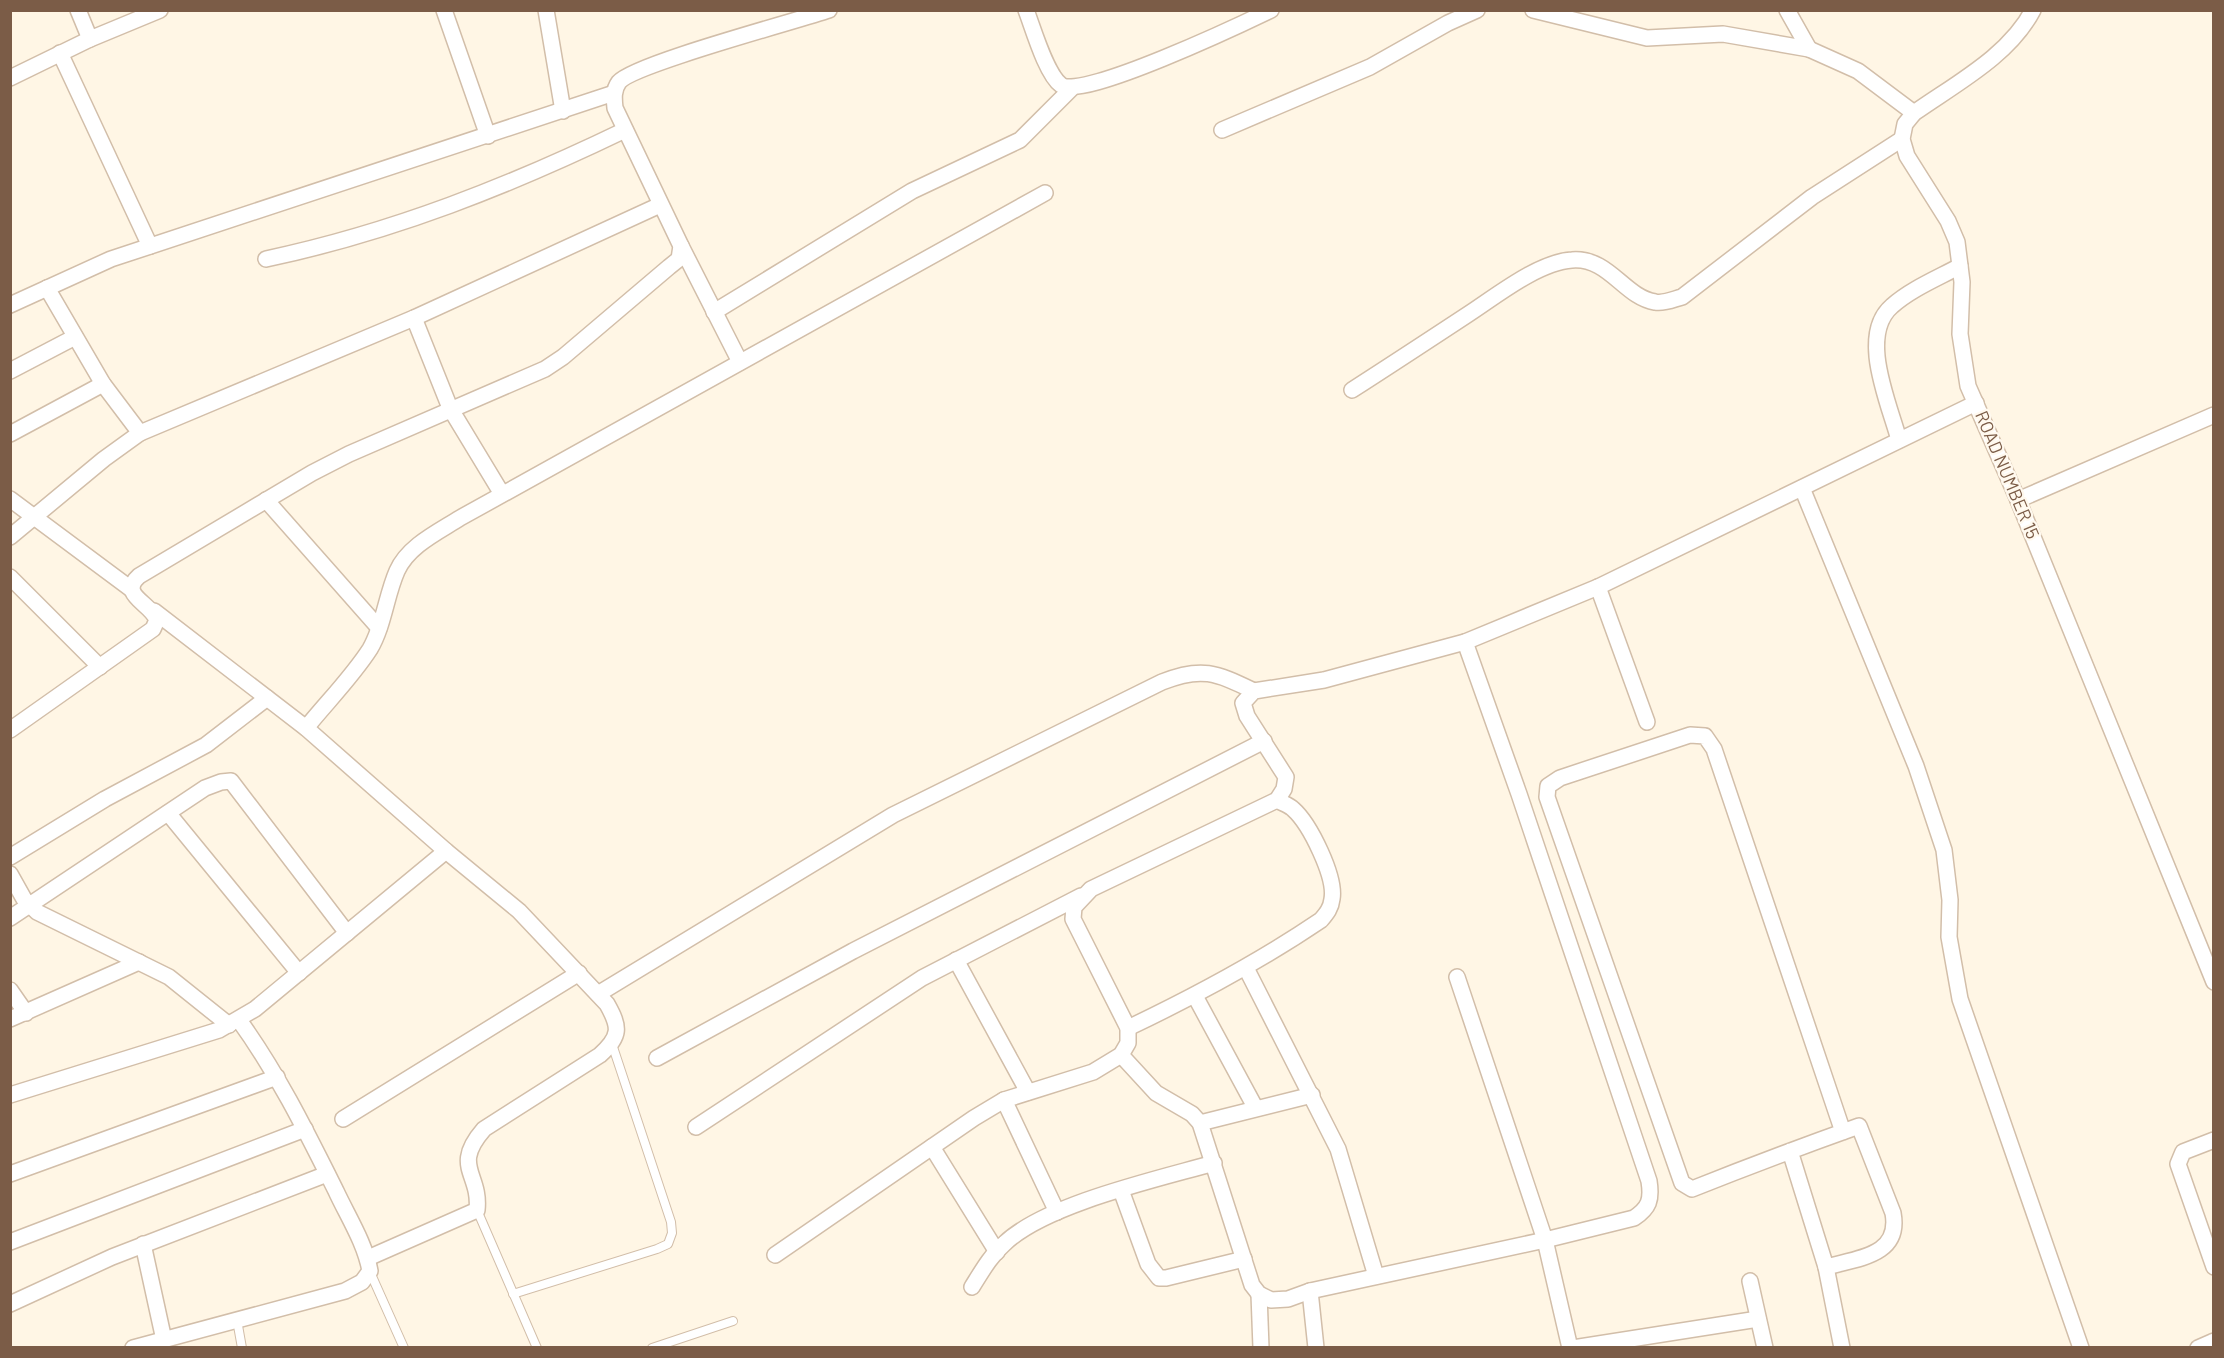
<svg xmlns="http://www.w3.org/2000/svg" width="2224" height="1358" font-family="Barlow,sans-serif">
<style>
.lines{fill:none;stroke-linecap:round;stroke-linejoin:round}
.service-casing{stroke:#d2bea9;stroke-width:10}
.minor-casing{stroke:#d2bea9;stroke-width:18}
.service{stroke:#fff;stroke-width:8}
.minor{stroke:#fff;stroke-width:15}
.labels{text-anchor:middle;stroke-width:4.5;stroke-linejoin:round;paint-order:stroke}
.street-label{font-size:18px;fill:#7b5c47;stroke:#fff9ee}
</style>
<rect width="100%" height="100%" fill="#fff6e5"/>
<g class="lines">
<defs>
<g id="service">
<polyline points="477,1210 537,1348"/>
<polyline points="370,1272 404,1348"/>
<polyline points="513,1294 657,1249 668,1244 672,1233 671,1222 612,1044"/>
<polyline points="237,1320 242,1348"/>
<polyline points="652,1348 733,1321"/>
</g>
<g id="minor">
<polyline points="78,10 90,39"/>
<polyline points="444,10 488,136"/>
<polyline points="546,10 563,111"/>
<path d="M1026 10C1033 28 1046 74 1061 85 1082 100 1242 24 1271 10"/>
<polyline points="1533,10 1647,38 1723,34 1809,49 1858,71 1914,113"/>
<polyline points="1787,10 1809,49"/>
<path d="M2033 10C2009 56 1955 84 1914 113L1905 124 1902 139 1907 156 1948 221 1957 242 1962 282 1960 334 1968 386 2018 500 2214 982"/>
<polyline points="60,53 150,246"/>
<polyline points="10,78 90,39 160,10"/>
<polyline points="1222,130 1370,67 1448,23 1477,10"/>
<polyline points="681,246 740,362"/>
<path d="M266 259C393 232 509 186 625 130"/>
<polyline points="47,288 103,384 140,433"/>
<polyline points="10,305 111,259 614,93"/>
<polyline points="714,312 912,191 1020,140 1071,89"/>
<polyline points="414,318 450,408 502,494"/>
<polyline points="10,371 75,337"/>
<path d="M1352 390C1391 365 1429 340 1467 315 1495 297 1538 262 1572 260 1609 257 1624 297 1655 302 1664 304 1674 299 1682 297L1812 197 1902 139"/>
<polyline points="10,434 103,384"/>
<path d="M1899 440C1889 403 1858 335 1892 306 1911 289 1938 278 1960 266"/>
<polyline points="1802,488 1916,766 1944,850 1950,900 1949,937 1960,999 2081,1348"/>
<polyline points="10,499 131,589"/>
<polyline points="266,500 379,628"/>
<polyline points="2018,500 2214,415"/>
<polyline points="10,537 104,459 140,433 414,318 660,205"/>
<polyline points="10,577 100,667"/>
<polyline points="1598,587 1647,722"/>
<path d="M154 611 306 728 446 851 519 911 607 1004C620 1027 621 1036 600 1055L484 1129C451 1167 481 1173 477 1210L368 1258"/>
<path d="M306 728C327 702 352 677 370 649 384 625 386 596 397 571 408 546 438 532 460 518L1045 193"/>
<path d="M10 730 153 629 157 620C151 603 118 595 139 576L312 473 349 454 545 369 563 357 669 267 679 259 681 246 615 108C614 99 613 90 619 82 634 64 797 21 829 10"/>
<polyline points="168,813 299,973"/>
<polyline points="10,857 105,799 206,745 267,698"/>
<polyline points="10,874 24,899 37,912 169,977 229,1025"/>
<polyline points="10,918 205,788 221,782 231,781 347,933"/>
<polyline points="956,960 1028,1092"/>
<polyline points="1246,968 1338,1149 1376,1276"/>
<polyline points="1457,977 1545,1240 1570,1348"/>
<polyline points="10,990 26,1013"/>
<path d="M598 994 893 815 1162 682C1202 666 1216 673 1254 691"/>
<polyline points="1195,996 1255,1107"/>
<polyline points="10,1019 139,962"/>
<path d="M1128 1028C1195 996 1259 962 1321 920 1327 913 1331 908 1332 899 1336 877 1310 824 1293 809 1289 805 1282 803 1277 800"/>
<path d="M1121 1055 1156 1093 1192 1114 1200 1123 1252 1285 1259 1294 1271 1300 1288 1299 1310 1291 1545 1240 1634 1218C1649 1208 1652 1200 1649 1181L1519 794 1465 642"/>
<polyline points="657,1058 853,951 1264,741"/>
<polyline points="10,1095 219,1030 255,1009 446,851"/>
<polyline points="1004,1100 1057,1212"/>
<polyline points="343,1119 579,973"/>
<polyline points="1200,1123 1312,1095"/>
<polyline points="696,1127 922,978 1081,896"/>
<polyline points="2214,1140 2183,1152 2178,1164 2214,1267"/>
<polyline points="932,1147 997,1252"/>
<path d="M1790 1151 1826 1267C1858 1258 1901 1256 1893 1213L1859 1126C1803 1146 1747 1167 1692 1189L1682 1183 1547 797 1548 786 1560 778 1690 735 1705 736 1714 749 1843 1132"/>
<polyline points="10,1174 277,1077"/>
<polyline points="1121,1190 1148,1264 1159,1278 1166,1278 1244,1259"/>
<polyline points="10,1242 305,1129"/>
<polyline points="143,1244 164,1340"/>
<polyline points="775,1255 974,1118 1004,1100 1093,1072 1121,1055 1128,1043 1128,1028 1073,919 1074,907 1091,889 1277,800 1284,789 1286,777 1247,716 1243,703 1254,691 1324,680 1465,642 1598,587 1976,403"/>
<polyline points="1826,1267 1842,1348"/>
<polyline points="1750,1281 1765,1348"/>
<path d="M972 1287C982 1271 991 1255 1005 1243 1046 1204 1158 1179 1214 1163"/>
<polyline points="1310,1291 1316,1348"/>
<polyline points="1259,1294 1261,1348"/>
<polyline points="10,1304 112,1257 327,1174"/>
<path d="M133 1348 345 1291 362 1282 370 1271C365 1243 348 1217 336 1191 306 1131 278 1074 239 1020"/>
<polyline points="1573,1348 1758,1319"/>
<polyline points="2198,1348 2214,1341"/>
</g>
</defs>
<use href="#service" class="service-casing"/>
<use href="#minor" class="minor-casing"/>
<use href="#service" class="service"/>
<use href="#minor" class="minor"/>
</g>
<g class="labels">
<g class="street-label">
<text transform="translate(2007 475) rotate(67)" y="6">ROAD NUMBER 15</text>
</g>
</g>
<rect width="2224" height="1358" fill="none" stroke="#7b5c47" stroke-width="24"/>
</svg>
